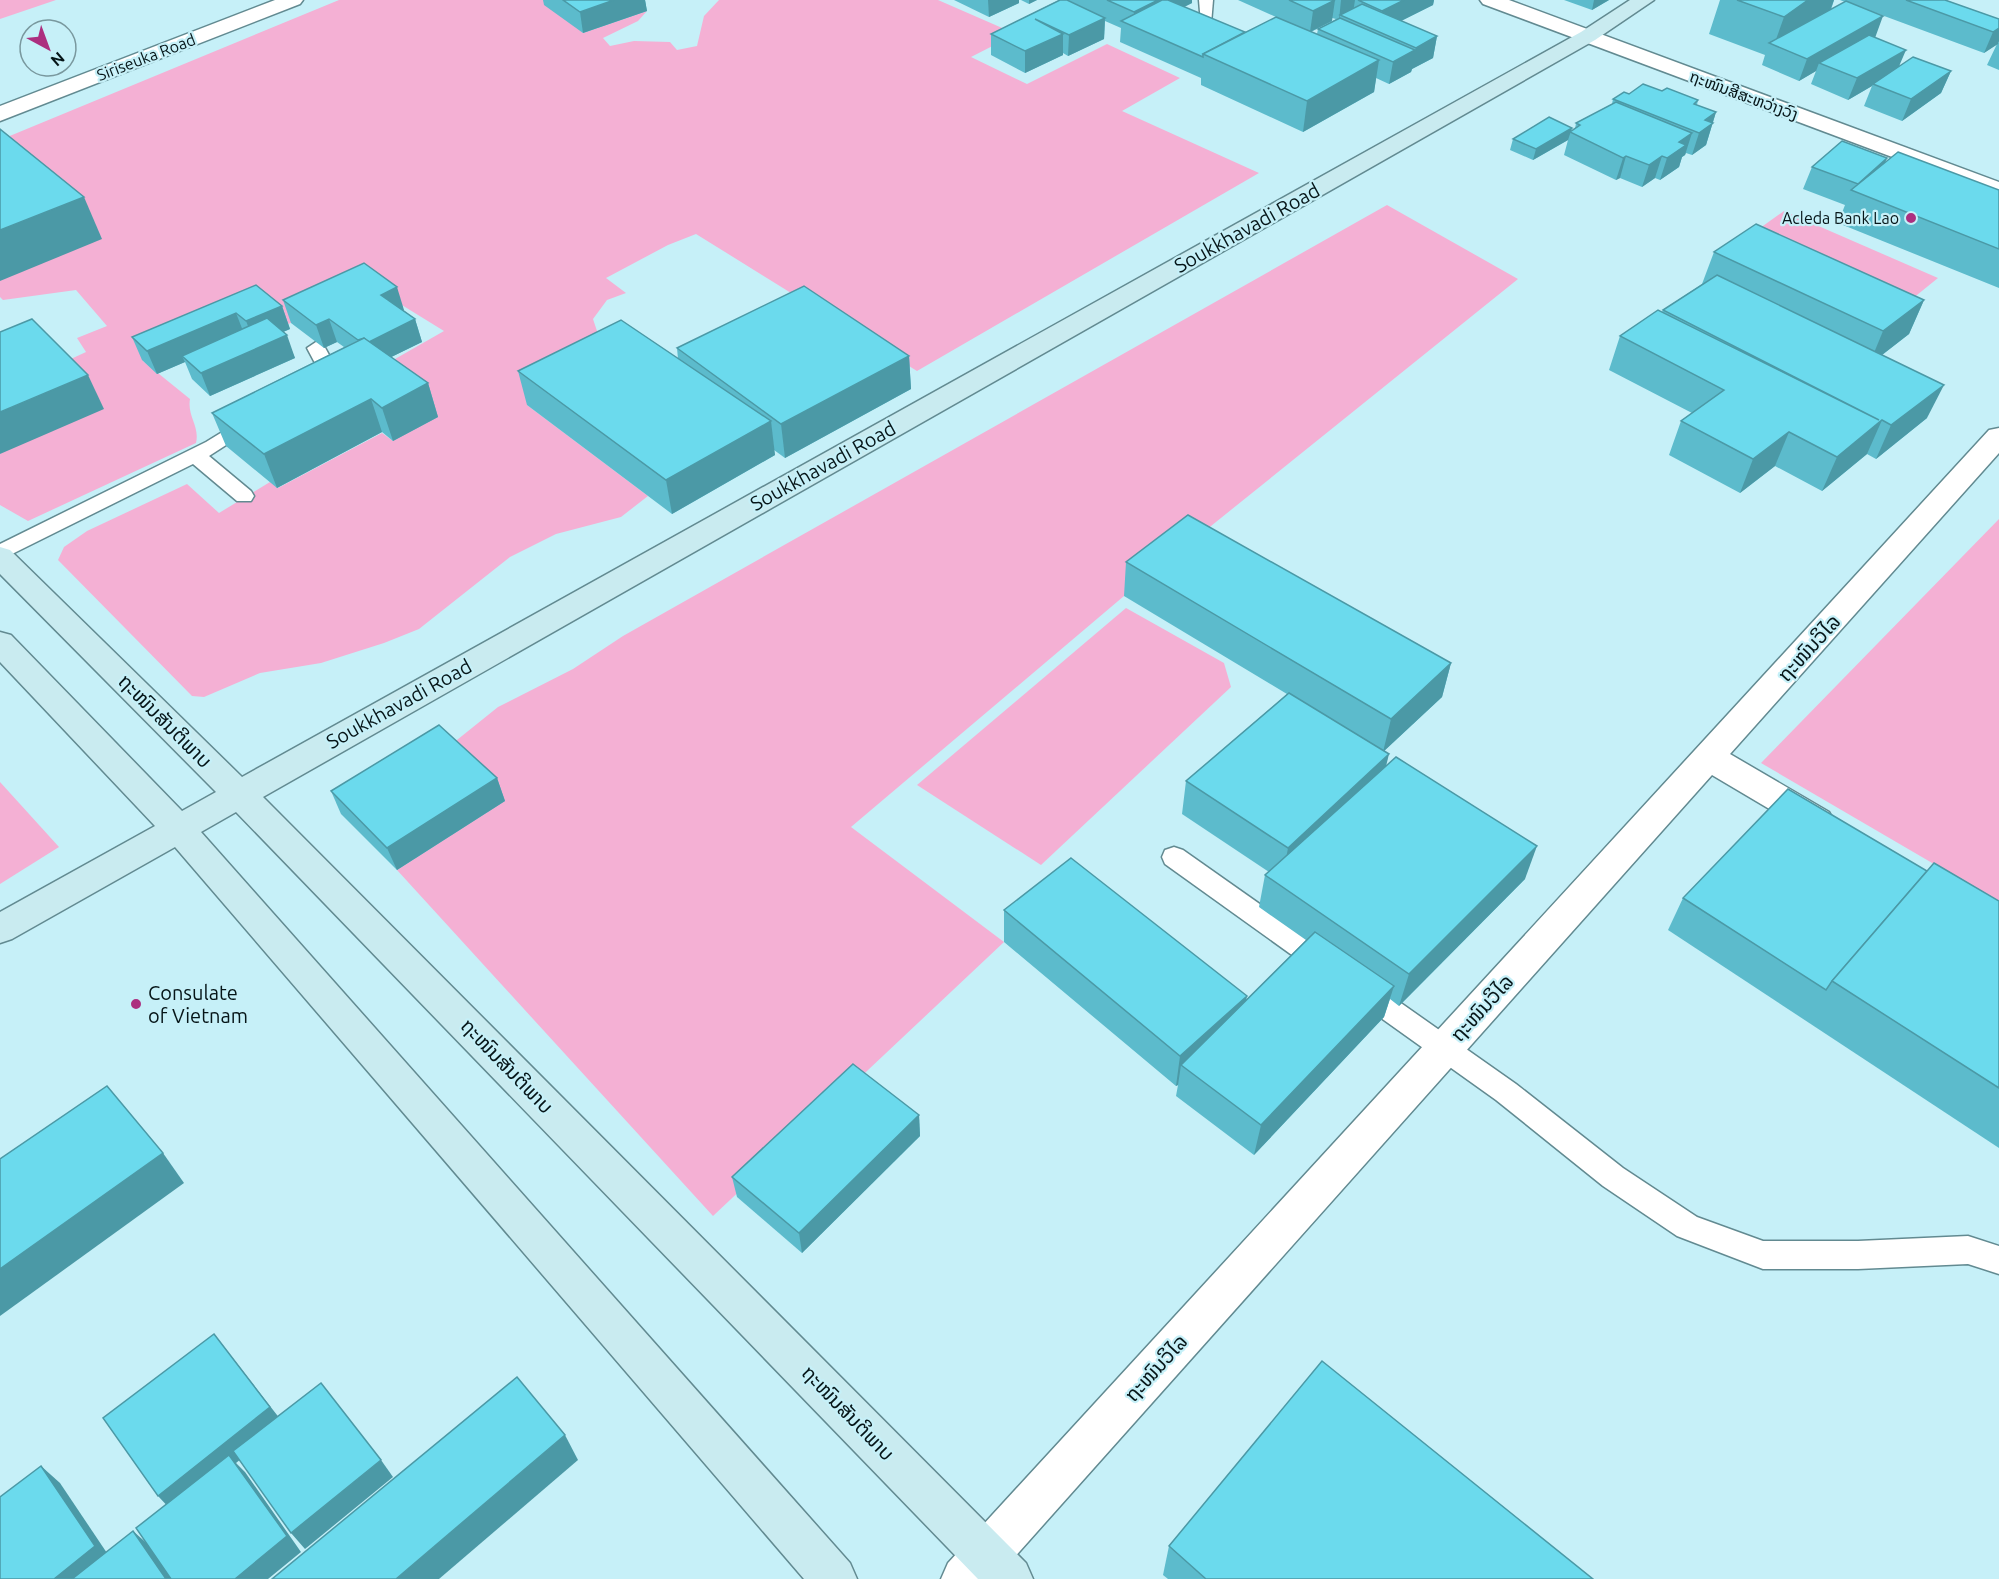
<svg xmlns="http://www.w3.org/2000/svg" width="1999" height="1579" font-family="Ubuntu,'Noto Sans Lao',sans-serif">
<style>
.green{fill:#f4b0d4}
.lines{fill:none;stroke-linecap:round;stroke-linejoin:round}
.lane-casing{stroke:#628a91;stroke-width:3}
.street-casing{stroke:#628a91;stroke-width:3}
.secondary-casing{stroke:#628a91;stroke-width:3}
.lane{fill:#fff;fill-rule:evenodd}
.street{fill:#fff;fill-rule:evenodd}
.secondary{fill:#c9ebf0;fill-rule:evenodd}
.wall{fill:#5cbbcc;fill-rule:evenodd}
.shaded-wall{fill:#4b99a6}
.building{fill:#6bdaed;stroke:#4b99a6;stroke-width:1.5}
.poi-dot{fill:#ac2f7f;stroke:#c6f0f8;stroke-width:2}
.labels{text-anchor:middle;stroke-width:4.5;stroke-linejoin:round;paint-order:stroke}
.far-street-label{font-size:16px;fill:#061518;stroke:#c6f0f8}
.far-poi-label{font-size:16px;fill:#061518;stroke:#c6f0f8;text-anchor:end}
.street-label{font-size:20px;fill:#061518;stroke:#c6f0f8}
.poi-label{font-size:20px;fill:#061518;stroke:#c6f0f8;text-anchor:start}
</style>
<rect width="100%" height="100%" fill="#c6f0f8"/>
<g class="green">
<polygon points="0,0 56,0 0,19"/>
<path d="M339 0H558L583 33 647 11 638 21 603 38 610 46 634 41 670 42 677 50 697 46 704 16 719 0H938L1016 34 971 57 1027 84 1107 44 1180 78 1122 111 1259 173 917 371 696 234 668 245 606 278 626 293 607 300 593 319 597 331 627 353 527 405 648 496 621 517 556 534 510 557 419 629 384 643 321 663 260 673 204 697 192 696 58 560 64 547 87 531 187 484 219 513 270 482 278 488 382 433 393 441 374 371 444 331 371 286 286 325 143 361 190 399C187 416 200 426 196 443L28 521 0 505V454L60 364 86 352 77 338 107 326 76 290 3 300 0 297V140Z"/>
<polygon points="1387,205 1518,279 1124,596 851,827 1004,942 713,1216 397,870 504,801 447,748 498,707 573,669 623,636"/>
<polygon points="1784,211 1938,278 1891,316 1735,246"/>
<polygon points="1999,519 1999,902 1761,763"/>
<polygon points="1126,608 1224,663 1231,687 1041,865 917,785"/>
<polygon points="0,782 59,847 0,884"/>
</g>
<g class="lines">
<defs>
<g id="lane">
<polygon points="1199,0 1213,0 1211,24 1201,24"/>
<polygon points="316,342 323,344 334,364 315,385 301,385 298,381 315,363 307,348"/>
<polygon points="250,415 257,417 260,421 257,425 209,456 251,491 254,496 251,501 237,501 193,464 0,560 0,544 206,442"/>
<polygon points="1174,847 1183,850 1335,957 1339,965 1335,973 1326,976 1317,973 1165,864 1162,857 1165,850"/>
<polygon points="1362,979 1371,982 1516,1084 1623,1168 1697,1217 1763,1241 1858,1241 1968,1236 1999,1246 1999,1274 1968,1264 1858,1269 1763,1269 1677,1236 1603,1186 1496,1100 1353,998 1349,990 1353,982"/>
</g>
<g id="street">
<polygon points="275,0 303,0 300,4 0,121 0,106"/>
<polygon points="1480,0 1509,0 1999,182 1999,197 1483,4"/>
<polygon points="1999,428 1999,453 1730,754 1829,812 1834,821 1829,830 1817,834 1805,830 1712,775 995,1579 941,1579 948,1563 1989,430"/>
</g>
<polygon id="secondary" points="1630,0 1654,0 1595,40 263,797 1026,1563 1033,1579 978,1579 236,812 201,832 850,1563 857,1579 804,1579 175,847 12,939 0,943 0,912 155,826 0,662 0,632 11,635 182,811 216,792 0,574 0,547 10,550 242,777 1581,32"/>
</defs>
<use href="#lane" class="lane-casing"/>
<use href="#street" class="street-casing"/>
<use href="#secondary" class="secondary-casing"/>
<use href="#lane" class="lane"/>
<use href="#street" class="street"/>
<use href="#secondary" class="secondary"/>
</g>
<g class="wall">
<polygon points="543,0 645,0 647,11 583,33 544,5"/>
<polygon points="954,0 1019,0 1019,3 989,17"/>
<polygon points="1021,0 1037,0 1029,4"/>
<path d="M1058 0H1192V3L1184 7 1245 32 1276 17 1238 0H1434L1433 5 1401 21 1437 36 1433 58 1412 69 1411 72 1389 84 1376 78 1374 92 1303 132 1201 85V78L1120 42 1121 28 1105 21 1104 39 1068 56 1063 53V55L1025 73 991 55V34L1059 0ZM1332 18 1336 19 1318 29 1317 34 1311 32 1332 21Z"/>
<polygon points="1564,0 1609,0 1592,10"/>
<polygon points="1720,0 1834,0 1831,10 1845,2 1840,0 1945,0 1999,19 1999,41 1998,43 1999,42 1999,70 1987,65 1997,44 1984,53 1868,10 1875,37 1900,66 1951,71 1941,93 1902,121 1864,106 1872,86 1848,100 1811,84 1816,71 1799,81 1762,65 1765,55 1709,34"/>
<polygon points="1662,91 1698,100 1697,105 1716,112 1706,145 1692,155 1686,153 1685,155 1682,157 1679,167 1660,180 1655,178 1642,187 1620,178 1616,180 1564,155 1568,140 1533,160 1510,150 1513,139 1572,128 1571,131 1575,129 1576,123 1612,104 1613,99 1629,94"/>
<polygon points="1886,162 1999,190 1999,288 1838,223 1845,205 1803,189 1812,167"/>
<polygon points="1714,252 1924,300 1909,334 1882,355 1927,418 1876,459 1867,454 1822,491 1775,466 1740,493 1669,455 1681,421 1692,413 1609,370 1620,336 1662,312 1663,310 1702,284"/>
<polygon points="256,285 282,306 290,329 283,332 295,358 210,396 192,379 185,362 157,374 142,360 132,337"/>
<polygon points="283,300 404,310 403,310 415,319 422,342 391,357 428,383 438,417 393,441 382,432 277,488 226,446 212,413 344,347 337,342 324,348 291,323"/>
<polygon points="677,348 909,356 911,389 785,458 774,450 775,455 672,514 527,405 518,371 678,359"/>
<polygon points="1126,562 1451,663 1442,697 1384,751 1386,766 1525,879 1399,1006 1390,999 1384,1017 1254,1155 1176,1096 1178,1085 1176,1086 1004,942 1004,910 1246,1000 1306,940 1259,907 1265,875 1269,872 1182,814 1186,781 1287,694 1124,596"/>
<polygon points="497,778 505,801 397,870 341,814 331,791"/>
<polygon points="1927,871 1999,901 1999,1148 1668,930 1683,898"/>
<polygon points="919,1115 920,1136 802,1253 737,1197 732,1177"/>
<polygon points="1169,1546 1593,1579 1168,1579 1163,1575"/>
</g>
<g class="shaded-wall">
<polygon points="614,0 645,0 647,11 583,33 580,12"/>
<polygon points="988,0 1019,0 1019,3 989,17"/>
<polygon points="1029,0 1037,0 1029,4"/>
<polygon points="1158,0 1192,0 1192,3 1140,29 1134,26 1134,12"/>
<polygon points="1335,0 1332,21 1310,32 1313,11"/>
<polygon points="1341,0 1355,0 1353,13 1340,15 1340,20 1339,20"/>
<polygon points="1404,0 1434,0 1433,5 1379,32 1382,11"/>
<polygon points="1594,0 1609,0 1592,10"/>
<polygon points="1808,0 1834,0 1828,16 1774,45 1784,17"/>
<polygon points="1883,16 1875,38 1819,63 1816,71 1799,81 1807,59"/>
<polygon points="1105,18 1104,39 1068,56 1069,35"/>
<polygon points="1999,28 1999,41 1998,44 1984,53 1993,32"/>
<polygon points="1063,34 1063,55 1025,73 1025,51"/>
<polygon points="1437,36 1433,58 1412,69 1411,72 1389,84 1393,62 1415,50 1416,48"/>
<polygon points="1906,50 1897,71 1873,84 1872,86 1848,100 1857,78"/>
<polygon points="1379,60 1374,92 1303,132 1307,101"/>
<polygon points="1951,71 1941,93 1902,121 1911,99"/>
<polygon points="1716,112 1706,145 1692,155 1699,133 1705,120"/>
<polygon points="1572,128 1568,140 1533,160 1536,149"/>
<polygon points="1692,133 1685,155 1682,157 1679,167 1660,180 1667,158 1679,142"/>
<polygon points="1626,156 1620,178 1616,180 1623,158"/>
<polygon points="1662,156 1655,178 1642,187 1649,165"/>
<polygon points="1887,158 1878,180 1858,184"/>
<polygon points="84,197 102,239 0,281 0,230"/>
<polygon points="397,287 404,310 388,317 381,295"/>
<polygon points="1924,300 1909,334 1869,365 1883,331"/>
<polygon points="282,306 290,329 255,344 246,321"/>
<polygon points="236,313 245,336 182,356 185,362 157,374 147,351"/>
<polygon points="329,319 337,342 324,348 316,325"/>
<polygon points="415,319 422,342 371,367 364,344"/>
<polygon points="287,335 295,358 210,396 201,373"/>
<polygon points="909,356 911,389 785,458 781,424"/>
<polygon points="88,375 104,409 0,454 0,412"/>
<polygon points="428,383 438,417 393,441 382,408"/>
<polygon points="1944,385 1927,418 1876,459 1891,425"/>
<polygon points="371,399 382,432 277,488 264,454"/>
<polygon points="1882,420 1867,454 1822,491 1837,457"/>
<polygon points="771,421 775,455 672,514 666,480"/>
<polygon points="1789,432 1775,466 1740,493 1753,459"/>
<polygon points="1451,663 1442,697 1383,752 1391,719"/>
<polygon points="1389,754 1381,787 1282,880 1288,848"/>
<polygon points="497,778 505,801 397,870 387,848"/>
<polygon points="1537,846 1525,879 1399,1006 1409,974"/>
<polygon points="1394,986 1384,1017 1254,1155 1261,1125"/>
<polygon points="1247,996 1241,1028 1181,1065 1178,1085 1176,1086 1180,1056"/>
<polygon points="919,1115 920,1136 802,1253 799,1233"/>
<polygon points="163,1153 184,1183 0,1316 0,1269"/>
<polygon points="214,1334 284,1424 236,1463 245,1472 301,1552 268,1579 235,1579 174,1513 158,1496"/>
<polygon points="565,1435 578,1460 439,1579 396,1579"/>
<polygon points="381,1460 393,1477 305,1549 291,1533"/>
<polygon points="41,1466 60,1483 113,1562 92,1579 54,1579"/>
<polygon points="133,1531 151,1547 172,1579 166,1579"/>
</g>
<g class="building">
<polygon points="563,0 614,0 580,12"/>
<polygon points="1060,0 1067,0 1105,18 1069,35 1035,19 1063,34 1025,51 991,34"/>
<polygon points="1107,0 1158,0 1134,12"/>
<polygon points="1162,0 1168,0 1245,32 1203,54 1203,57 1121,21"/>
<polygon points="1289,0 1335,0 1313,11"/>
<polygon points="1358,0 1404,0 1382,11"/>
<polygon points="1737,0 1808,0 1784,17"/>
<polygon points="1906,0 1945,0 1999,19 1999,28 1993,32"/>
<polygon points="1846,1 1883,16 1807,59 1769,43"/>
<polygon points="1362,4 1437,36 1416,48 1340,15"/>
<polygon points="1276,17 1379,60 1307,101 1203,54"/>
<polygon points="1340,18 1415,50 1393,62 1318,29"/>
<polygon points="1869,35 1906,50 1857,78 1819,63"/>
<polygon points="1913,57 1951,71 1911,99 1873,84"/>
<polygon points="1643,84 1662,91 1667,88 1698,100 1694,104 1716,112 1705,120 1713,123 1699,133 1613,99 1624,92 1629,94"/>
<polygon points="1616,102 1692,133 1679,142 1686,145 1667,158 1662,156 1649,165 1626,156 1623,158 1570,132 1580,125 1576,123"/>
<polygon points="1549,117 1572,128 1536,149 1513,139"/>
<polygon points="0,129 84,197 0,230"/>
<polygon points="1842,141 1887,158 1858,184 1812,167"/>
<polygon points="1898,152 1999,190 1999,249 1851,190"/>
<polygon points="1756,224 1924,300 1883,331 1714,252"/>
<polygon points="364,263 397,287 381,295 415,319 369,342 364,338 358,340 329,319 316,325 283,300"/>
<polygon points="1717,275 1944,385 1891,425 1882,420 1837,457 1789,432 1753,459 1681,421 1724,390 1620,336 1658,310 1879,420 1663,310"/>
<polygon points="256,285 282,306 246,321 236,313 147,351 132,337"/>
<polygon points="804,286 909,356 781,424 677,348"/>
<polygon points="267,318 287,335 201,373 182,356"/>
<polygon points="32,319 88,375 0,412 0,332"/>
<polygon points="621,320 771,421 666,480 518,371"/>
<polygon points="364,338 428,383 382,408 371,399 264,454 212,413"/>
<polygon points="1188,515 1451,663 1391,719 1126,562"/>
<polygon points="1289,693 1389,754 1288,848 1186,781"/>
<polygon points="439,725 497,778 387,848 331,791"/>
<polygon points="1396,757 1537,846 1409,974 1265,875"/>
<polygon points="1788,789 1927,871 1832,981 1826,990 1683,898"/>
<polygon points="1071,858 1247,996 1180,1056 1004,910"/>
<polygon points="1934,863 1999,901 1999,1088 1832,981"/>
<polygon points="1315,932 1394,986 1261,1125 1181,1065"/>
<polygon points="853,1064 919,1115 799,1233 732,1177"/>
<polygon points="107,1086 163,1153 0,1269 0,1159"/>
<polygon points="214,1334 270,1407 158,1496 103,1418"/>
<polygon points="1322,1361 1593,1579 1206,1579 1169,1546"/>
<polygon points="517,1377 565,1435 396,1579 272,1579"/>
<polygon points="321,1383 381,1460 291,1533 233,1451"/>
<polygon points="229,1455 287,1536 235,1579 171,1579 136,1528"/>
<polygon points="41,1466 95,1546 54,1579 0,1579 0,1497"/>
<polygon points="133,1531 166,1579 72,1579"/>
</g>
<g class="poi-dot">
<circle cx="1911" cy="218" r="6"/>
<circle cx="136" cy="1004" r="6"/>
</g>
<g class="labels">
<g class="far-street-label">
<text transform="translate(146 57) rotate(-21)" y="6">Siriseuka Road</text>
<text transform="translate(1744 95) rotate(20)" y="6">ຖະໜົນສີສະຫວ່າງວົງ</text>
</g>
<g class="far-poi-label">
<text x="1899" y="224">Acleda Bank Lao</text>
</g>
<g class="street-label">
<text transform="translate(1247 228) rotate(-29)" y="7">Soukkhavadi Road</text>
<text transform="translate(823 466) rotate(-29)" y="7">Soukkhavadi Road</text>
<text transform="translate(1809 648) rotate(-48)" y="7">ຖະໜົນວິໄລ</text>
<text transform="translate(399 704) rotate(-29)" y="7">Soukkhavadi Road</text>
<text transform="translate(165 721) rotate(45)" y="7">ຖະໜົນສັນຕິພາບ</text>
<text transform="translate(1482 1008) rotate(-48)" y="7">ຖະໜົນວິໄລ</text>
<text transform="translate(507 1066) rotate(46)" y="7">ຖະໜົນສັນຕິພາບ</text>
<text transform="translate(1156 1368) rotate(-48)" y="7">ຖະໜົນວິໄລ</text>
<text transform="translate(848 1413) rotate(46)" y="7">ຖະໜົນສັນຕິພາບ</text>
</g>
<g class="poi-label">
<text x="148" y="1000">Consulate<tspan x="148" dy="23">of Vietnam</tspan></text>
</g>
</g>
<g transform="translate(48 48) rotate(139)"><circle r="28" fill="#c6f0f8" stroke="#79989e" stroke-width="1.5"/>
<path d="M0-4.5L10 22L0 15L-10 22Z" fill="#ac2f7f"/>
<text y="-9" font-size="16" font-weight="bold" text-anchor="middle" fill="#061518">N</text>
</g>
</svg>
